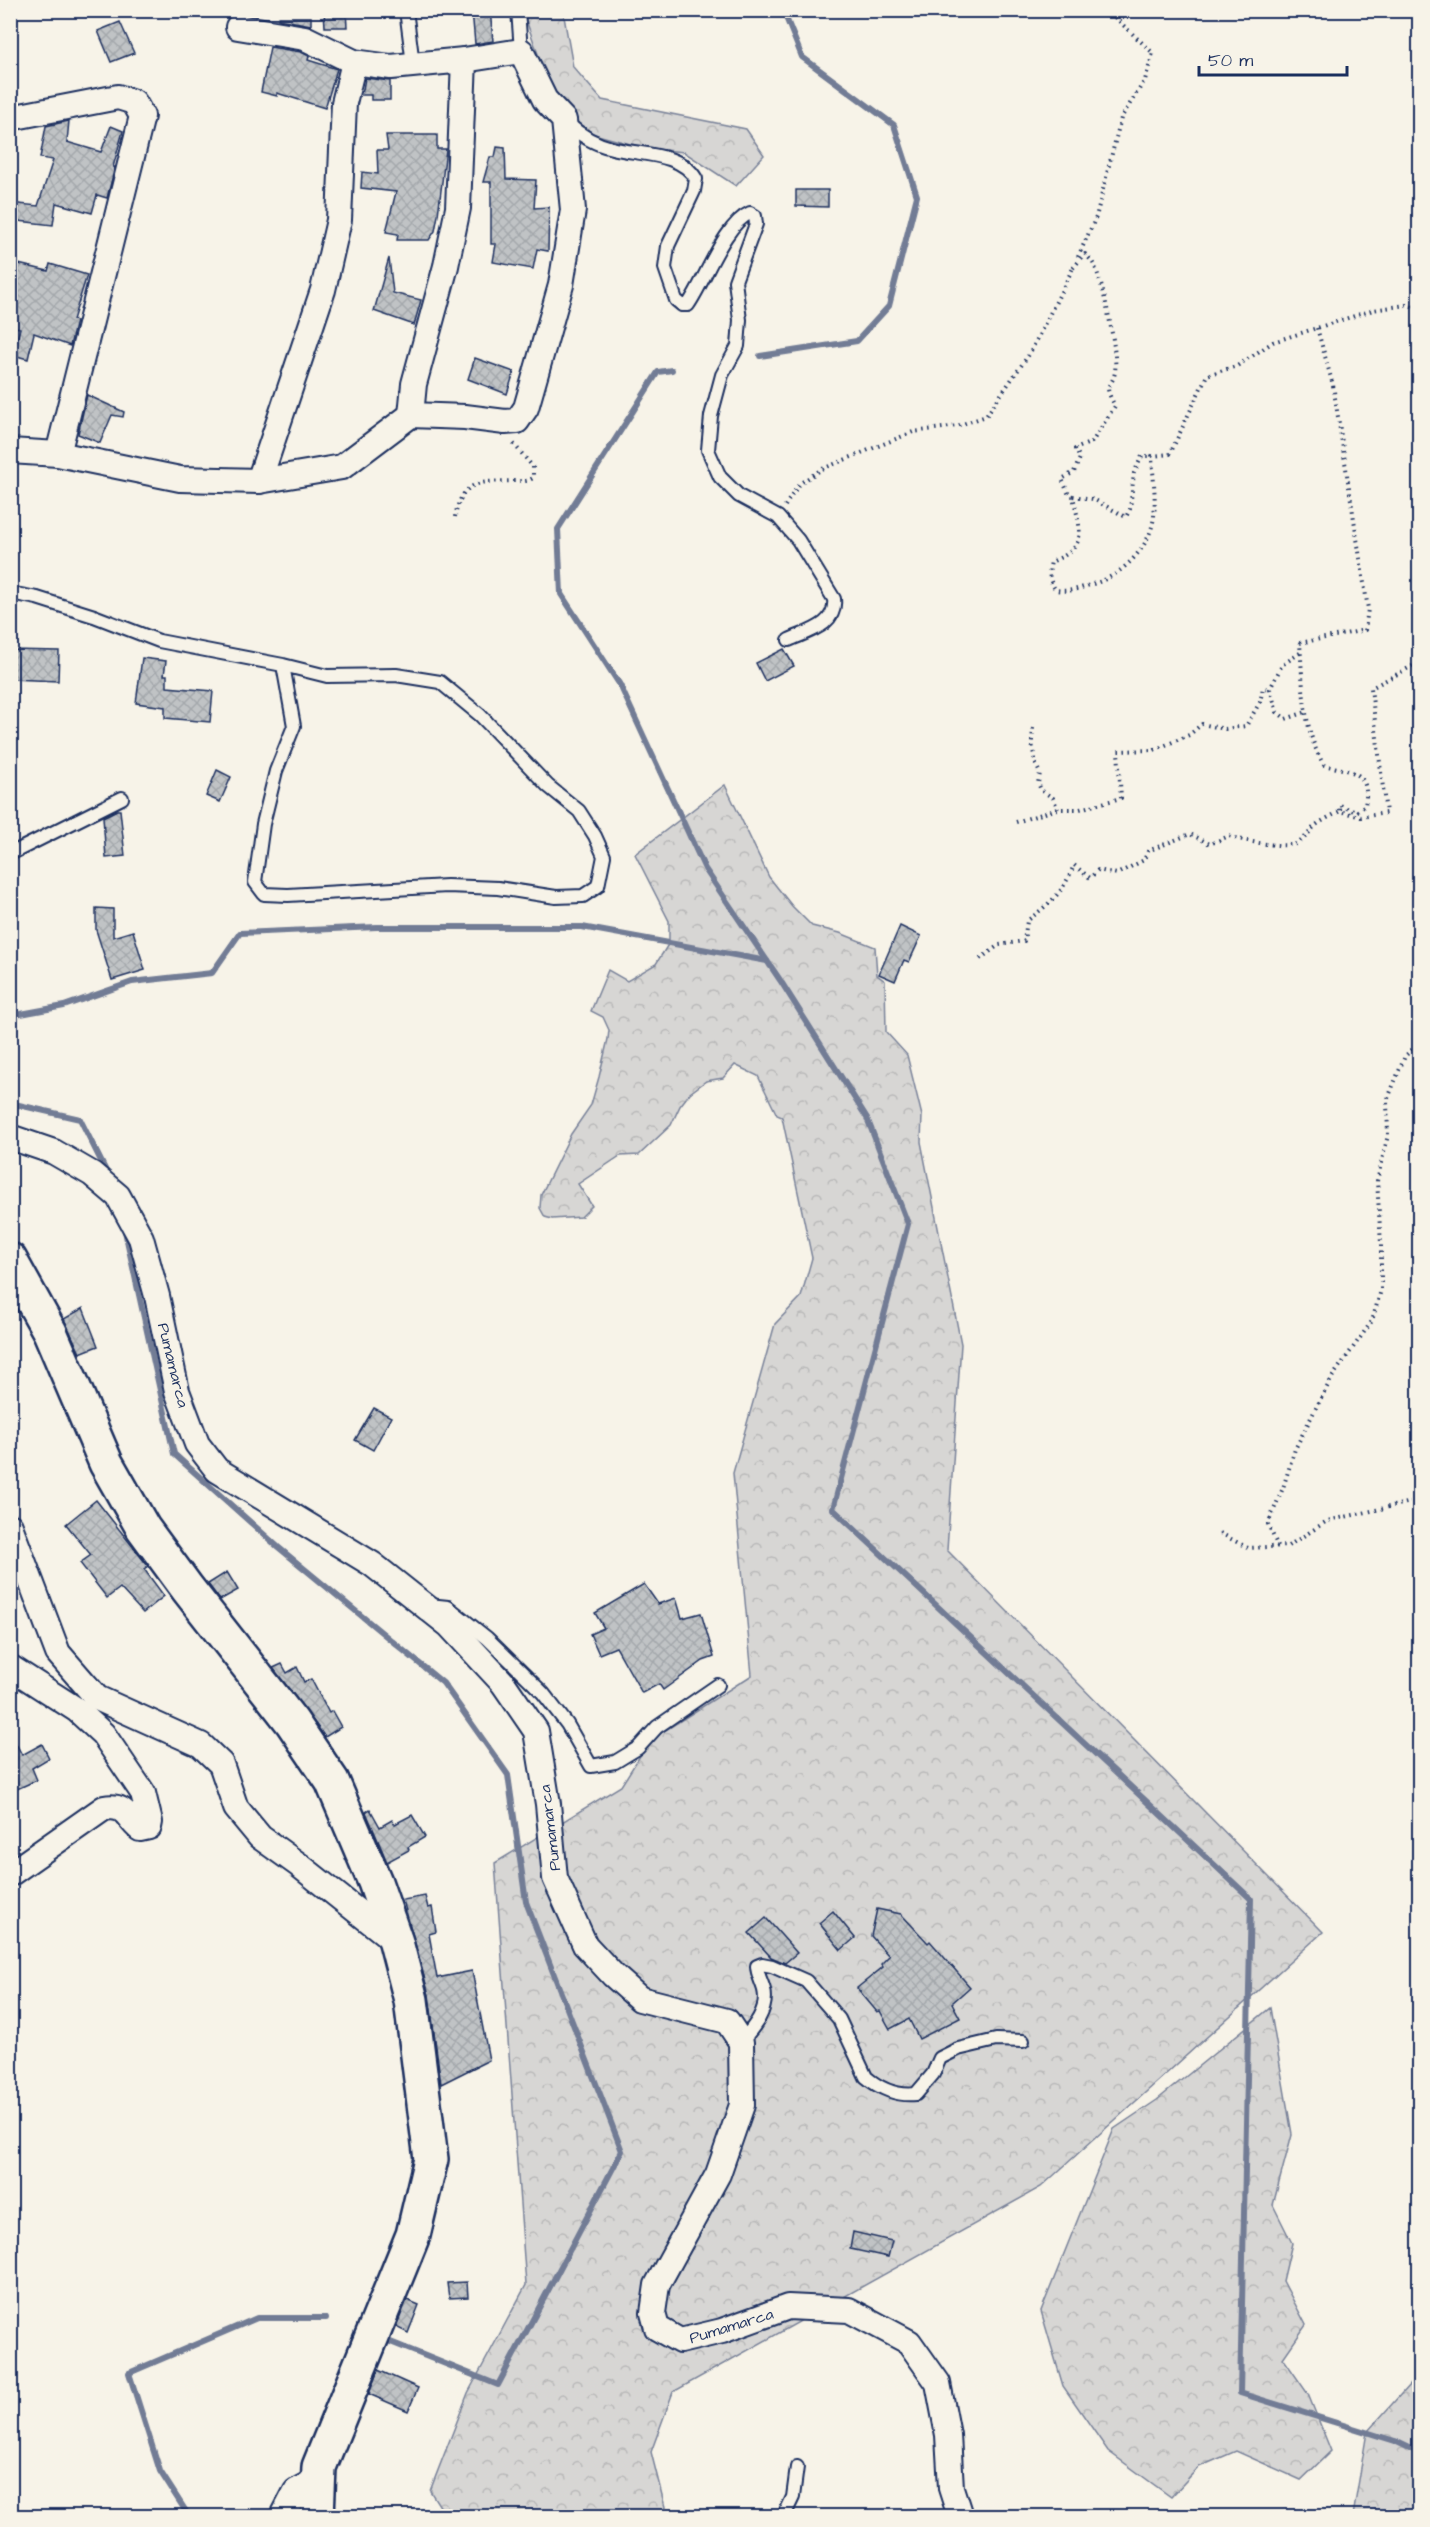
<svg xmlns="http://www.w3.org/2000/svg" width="1430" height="2527" font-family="'Architects Daughter',sans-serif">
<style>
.forest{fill:url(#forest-crowns);stroke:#798299;stroke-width:1.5}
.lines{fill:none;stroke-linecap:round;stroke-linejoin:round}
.stream{stroke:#727c95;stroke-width:6}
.building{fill:url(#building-cross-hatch);stroke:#1b2f5e;stroke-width:1.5}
.service-casing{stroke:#1b2f5e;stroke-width:16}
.minor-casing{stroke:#1b2f5e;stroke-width:28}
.primary-casing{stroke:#1b2f5e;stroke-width:38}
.path{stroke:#1b2f5e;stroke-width:4;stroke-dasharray:1.5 4.5;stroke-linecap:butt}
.service{stroke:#f7f3e8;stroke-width:12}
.minor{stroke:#f7f3e8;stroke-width:24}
.primary{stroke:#f7f3e8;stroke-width:33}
.labels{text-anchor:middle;stroke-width:4.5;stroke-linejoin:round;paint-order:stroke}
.street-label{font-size:16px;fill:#1b2f5e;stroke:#f7f3e8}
</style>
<defs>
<pattern id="forest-crowns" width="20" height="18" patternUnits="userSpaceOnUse" patternTransform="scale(1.5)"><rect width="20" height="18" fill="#d7d6d4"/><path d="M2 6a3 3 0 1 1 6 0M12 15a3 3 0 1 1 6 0" fill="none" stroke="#b8b8b8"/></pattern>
<pattern id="building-cross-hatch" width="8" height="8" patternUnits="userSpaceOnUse" patternTransform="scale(1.5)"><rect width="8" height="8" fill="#c0c3c5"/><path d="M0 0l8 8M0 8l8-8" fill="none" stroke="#a4a8ac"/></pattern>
</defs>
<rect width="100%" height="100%" fill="#f7f3e8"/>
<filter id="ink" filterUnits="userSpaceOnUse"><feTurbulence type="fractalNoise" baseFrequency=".0167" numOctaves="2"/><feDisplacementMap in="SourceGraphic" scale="12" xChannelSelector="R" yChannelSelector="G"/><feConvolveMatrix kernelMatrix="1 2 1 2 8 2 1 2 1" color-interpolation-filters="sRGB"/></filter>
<g filter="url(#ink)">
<g class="forest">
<polygon points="526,11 563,11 573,67 602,100 746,129 764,155 736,186 684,152 645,148 594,134 570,117 551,91 526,20"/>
<polygon points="725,785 769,877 792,906 812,926 840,933 875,947 877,975 885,981 886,1032 907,1055 922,1116 921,1142 961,1344 947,1550 1323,1932 1041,2187 673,2392 651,2452 665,2507 663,2516 446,2516 430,2491 468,2393 526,2285 495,1863 621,1786 650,1740 752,1675 733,1473 775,1324 801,1297 812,1258 782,1117 777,1115 758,1076 735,1065 723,1078 706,1081 690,1093 680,1106 671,1125 639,1155 620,1156 578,1184 592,1206 581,1217 552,1219 545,1217 540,1208 541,1195 571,1134 591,1105 599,1077 608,1039 609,1030 603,1017 591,1011 608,970 627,981 656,964 669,943 669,921 635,854"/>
<polygon points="1270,2008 1292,2134 1273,2205 1292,2243 1283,2281 1306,2325 1283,2358 1308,2394 1331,2451 1301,2480 1236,2451 1199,2467 1171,2497 1108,2451 1063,2386 1041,2311 1114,2129 1157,2100"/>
<polygon points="1419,2374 1419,2516 1353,2516 1367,2432"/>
</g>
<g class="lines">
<g class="stream">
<polyline points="760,356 857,341 889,306 917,196 894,125 802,57 783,10"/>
<polyline points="672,370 658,372 558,529 561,594 620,685 705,869 780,980 867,1118 908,1224 833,1509 1251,1899 1240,2393 1395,2441 1420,2453"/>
<polyline points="10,1016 64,1006 132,982 212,973 240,933 377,927 582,927 767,961"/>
<polyline points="10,1103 80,1119 108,1175"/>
<polyline points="125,1231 174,1454 278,1547 443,1683 508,1775 526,1902 622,2151 498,2385 383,2339"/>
<polyline points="189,2516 160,2471 129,2373 257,2318 326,2318"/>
</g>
</g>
<g class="building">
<polygon points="324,10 346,10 347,27 325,27"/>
<polygon points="472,10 490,10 493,41 475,44"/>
<polygon points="279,17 311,17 311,25 278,19"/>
<polygon points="120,22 134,53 111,62 98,31"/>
<polygon points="270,47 301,52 309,56 308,60 337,69 325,108 277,93 277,96 261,92"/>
<polygon points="365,78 390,81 390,100 371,100 371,95 362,95"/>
<polygon points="69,121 67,142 101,152 111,126 123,131 113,167 115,167 107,198 97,195 92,213 56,203 53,225 10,220 10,203 38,206 53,160 40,158 46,126"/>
<polygon points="386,135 437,135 437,149 446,149 438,215 435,231 429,240 397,240 398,234 386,232 396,192 361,188 362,172 378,174 377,150 388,150"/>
<polygon points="497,147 505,148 506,179 536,180 534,208 549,207 548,251 537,249 533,269 493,262 496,244 491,244 491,182 483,182 490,157 495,157"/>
<polygon points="796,190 828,190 828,207 796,206"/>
<polygon points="389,258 393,293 421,300 414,325 374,311"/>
<polygon points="10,262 48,271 50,264 87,275 73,320 76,321 70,346 34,333 28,359 13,355 20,328 10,326"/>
<polygon points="475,358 514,372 507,394 468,379"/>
<polygon points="87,395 124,412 123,417 112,415 100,443 78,434"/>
<polygon points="784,649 794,666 765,681 756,663"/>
<polygon points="10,650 59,651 58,681 10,679"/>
<polygon points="142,658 166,661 164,675 167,675 167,687 213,691 210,722 165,718 165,707 136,703"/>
<polygon points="217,770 231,777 220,802 206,796"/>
<polygon points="117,810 120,810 125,856 106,858 103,817"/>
<polygon points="96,908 113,909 113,937 133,931 145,970 112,980 96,930"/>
<polygon points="900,926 921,936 909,962 904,960 895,981 879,974"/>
<polygon points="83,1308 98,1346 80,1353 64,1319"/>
<polygon points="374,1408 391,1417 373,1450 355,1440"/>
<polygon points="96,1500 148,1566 144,1569 164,1596 143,1613 120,1588 107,1598 80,1563 91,1555 66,1524"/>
<polygon points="227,1572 238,1590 220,1600 208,1584"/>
<polygon points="644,1584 658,1604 676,1598 682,1618 701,1613 714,1657 703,1661 663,1690 659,1684 642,1693 616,1647 599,1654 590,1634 604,1628 595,1613"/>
<polygon points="282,1664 287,1673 297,1667 304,1682 311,1679 329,1713 332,1711 341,1727 325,1737 273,1668"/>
<polygon points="10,1732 22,1755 42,1744 49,1758 32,1768 37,1780 17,1789 10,1775"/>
<polygon points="370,1809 380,1827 392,1820 395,1824 412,1815 425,1837 408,1847 409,1850 387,1862 366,1812"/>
<polygon points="425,1896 428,1908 432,1907 436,1932 429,1934 437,1978 472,1971 489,2060 441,2084 429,1995 403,1900"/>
<polygon points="877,1909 901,1914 928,1943 930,1941 970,1987 952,2003 960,2018 919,2039 909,2019 890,2029 880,2011 877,2012 857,1988 883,1967 881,1964 889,1956 871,1936"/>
<polygon points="833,1911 855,1938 841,1950 819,1923"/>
<polygon points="766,1918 797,1953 785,1963 771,1957 749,1933"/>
<polygon points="853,2232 892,2241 888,2257 850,2249"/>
<polygon points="467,2282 468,2297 449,2298 447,2283"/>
<polygon points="407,2300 419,2305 408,2333 396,2327"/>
<polygon points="378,2370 418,2388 408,2411 369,2394"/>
</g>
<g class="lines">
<defs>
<g id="service">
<polyline points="406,10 413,64"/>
<polyline points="518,10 521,51"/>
<path d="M567 123C580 135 594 144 612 148 639 155 681 152 696 179L694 191 668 246 665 268 676 300 682 305H688C705 281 724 224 750 213L755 216 756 224 735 281 740 320 738 346 722 375 711 416 708 450 720 477 739 496 778 517 798 540 834 599C837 625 809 631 789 640"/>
<polyline points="10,593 37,598 94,616 159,641 283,665 327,676 396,675 440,682 480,715 548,786 579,811 595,836 604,856 598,886 583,896 556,897 498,888 447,886 288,895 264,894 255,882 263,824 276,771 294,726 283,665"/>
<polyline points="10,854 122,798"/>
<polyline points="429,1605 448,1607 487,1638 543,1693 567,1724 591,1766 615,1762 638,1748 657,1727 718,1685"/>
<path d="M741 2042C753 2028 769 2010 764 1990 762 1982 757 1974 757 1966L762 1964 772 1966 806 1981 839 2019 866 2077C880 2089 898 2096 916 2094L933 2074 940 2058 958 2049 996 2040 1023 2041"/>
<polyline points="784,2516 793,2497 797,2467"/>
</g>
<g id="minor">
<polyline points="238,27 305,38 354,62 391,67 464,60 458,208 446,266 414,384 411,415"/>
<polyline points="10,118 118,97 134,102 142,116 58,454"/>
<polyline points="10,451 58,454 180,479 259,481 342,467 411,415 465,417 505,422 517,421 526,408 561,285 573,210 564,120 545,100 521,51 464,60"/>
<polyline points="259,481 323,290 339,220 344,103 354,62"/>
<polyline points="10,1137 54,1152 92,1174 118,1196 141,1238 157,1296 177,1391 197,1444 217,1470 372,1564 449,1625 503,1683 536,1731 548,1804 555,1878 585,1945 613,1975 640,1999 727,2021 741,2042 742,2105 718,2174 657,2285 653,2313 657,2328 680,2341 722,2331 788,2307 849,2310 909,2342 938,2383 948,2435 951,2488 960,2516"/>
<polyline points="10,1526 58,1653 97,1698 201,1745 221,1764 236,1808 260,1837 299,1865 396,1942"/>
<path d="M10 1667 77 1710 103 1734 143 1793 150 1822 149 1827 140 1829C126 1818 127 1804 104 1808L10 1874"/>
<polyline points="283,2516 296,2491 318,2479"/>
</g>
<polyline id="primary" points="10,1260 50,1332 106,1463 143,1528 187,1588 292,1722 332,1781 375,1882 396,1942 411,2000 431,2159 413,2235 319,2467 317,2516"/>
</defs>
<use href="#service" class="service-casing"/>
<use href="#minor" class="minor-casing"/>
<use href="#primary" class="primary-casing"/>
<g class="path">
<polyline points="1078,257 1096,217 1121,118 1145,80 1153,53 1107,10"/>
<path d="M1073 268 1085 254C1088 257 1092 261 1094 265 1103 282 1118 352 1115 372 1112 390 1101 380 1115 406L1092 442 1075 449 1080 458 1074 472 1062 479 1069 495 1073 496C1080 531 1090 546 1051 562 1048 574 1049 581 1056 590 1070 593 1083 587 1096 583 1124 574 1151 546 1154 516 1156 496 1153 475 1152 456L1170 454 1207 375 1237 366 1273 342 1373 310 1406 305 1420 309"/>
<path d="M1317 328 1333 385 1368 609 1365 630 1300 643C1303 683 1302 729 1324 765 1352 772 1371 770 1365 806L1356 812 1340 805V811"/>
<polyline points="1073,496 1093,499 1126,517 1130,509 1134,473 1142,456 1152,456"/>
<polyline points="785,506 799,484 822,469 913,432 957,426 986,416 1030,353 1074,266"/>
<path d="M455 517C462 478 483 482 515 481 523 481 527 482 533 478V467L513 443"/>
<polyline points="1300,653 1282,665 1270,689 1277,712 1286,719 1306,712"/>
<polyline points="1033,728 1032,742 1035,763 1040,773 1038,783 1041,790 1053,798 1058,809"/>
<polyline points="1016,822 1058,809 1080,809 1121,798 1118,751 1154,750 1189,735 1202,724 1225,729 1246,726 1260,702 1263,688 1270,689"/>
<path d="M980 959 999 945 1024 941 1027 921C1051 902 1062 895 1074 865L1090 878 1098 870 1117 874 1144 860 1148 851 1190 834 1210 844 1229 836C1241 841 1287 849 1298 843 1305 839 1309 832 1315 826 1322 820 1332 816 1340 811L1361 817 1386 813 1371 688 1420 662"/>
<polyline points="1220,1533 1248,1548 1288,1546 1327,1521 1420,1500"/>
<polyline points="1278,1547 1268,1524 1283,1488 1295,1449 1317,1406 1333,1376 1372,1321 1381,1290 1381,1244 1377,1181 1388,1135 1387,1101 1405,1056 1420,1042"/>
</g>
<use href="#service" class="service"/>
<use href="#minor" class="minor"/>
<use href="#primary" class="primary"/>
</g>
</g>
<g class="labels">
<g class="street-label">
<text transform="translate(174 1365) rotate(76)" y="6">Pumamarca</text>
<text transform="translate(549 1828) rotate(-97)" y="6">Pumamarca</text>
<text transform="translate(731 2325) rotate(-17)" y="6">Pumamarca</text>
</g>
</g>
<rect width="1430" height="2527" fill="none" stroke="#f7f3e8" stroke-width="36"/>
<rect x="18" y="18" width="1394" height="2491" fill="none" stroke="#1b2f5e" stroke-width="2" filter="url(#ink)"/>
<path d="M1199 66v9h148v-9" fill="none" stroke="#1b2f5e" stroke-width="3"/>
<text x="1208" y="66" font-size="18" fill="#1b2f5e" stroke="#f7f3e8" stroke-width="4.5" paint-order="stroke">50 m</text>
</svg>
